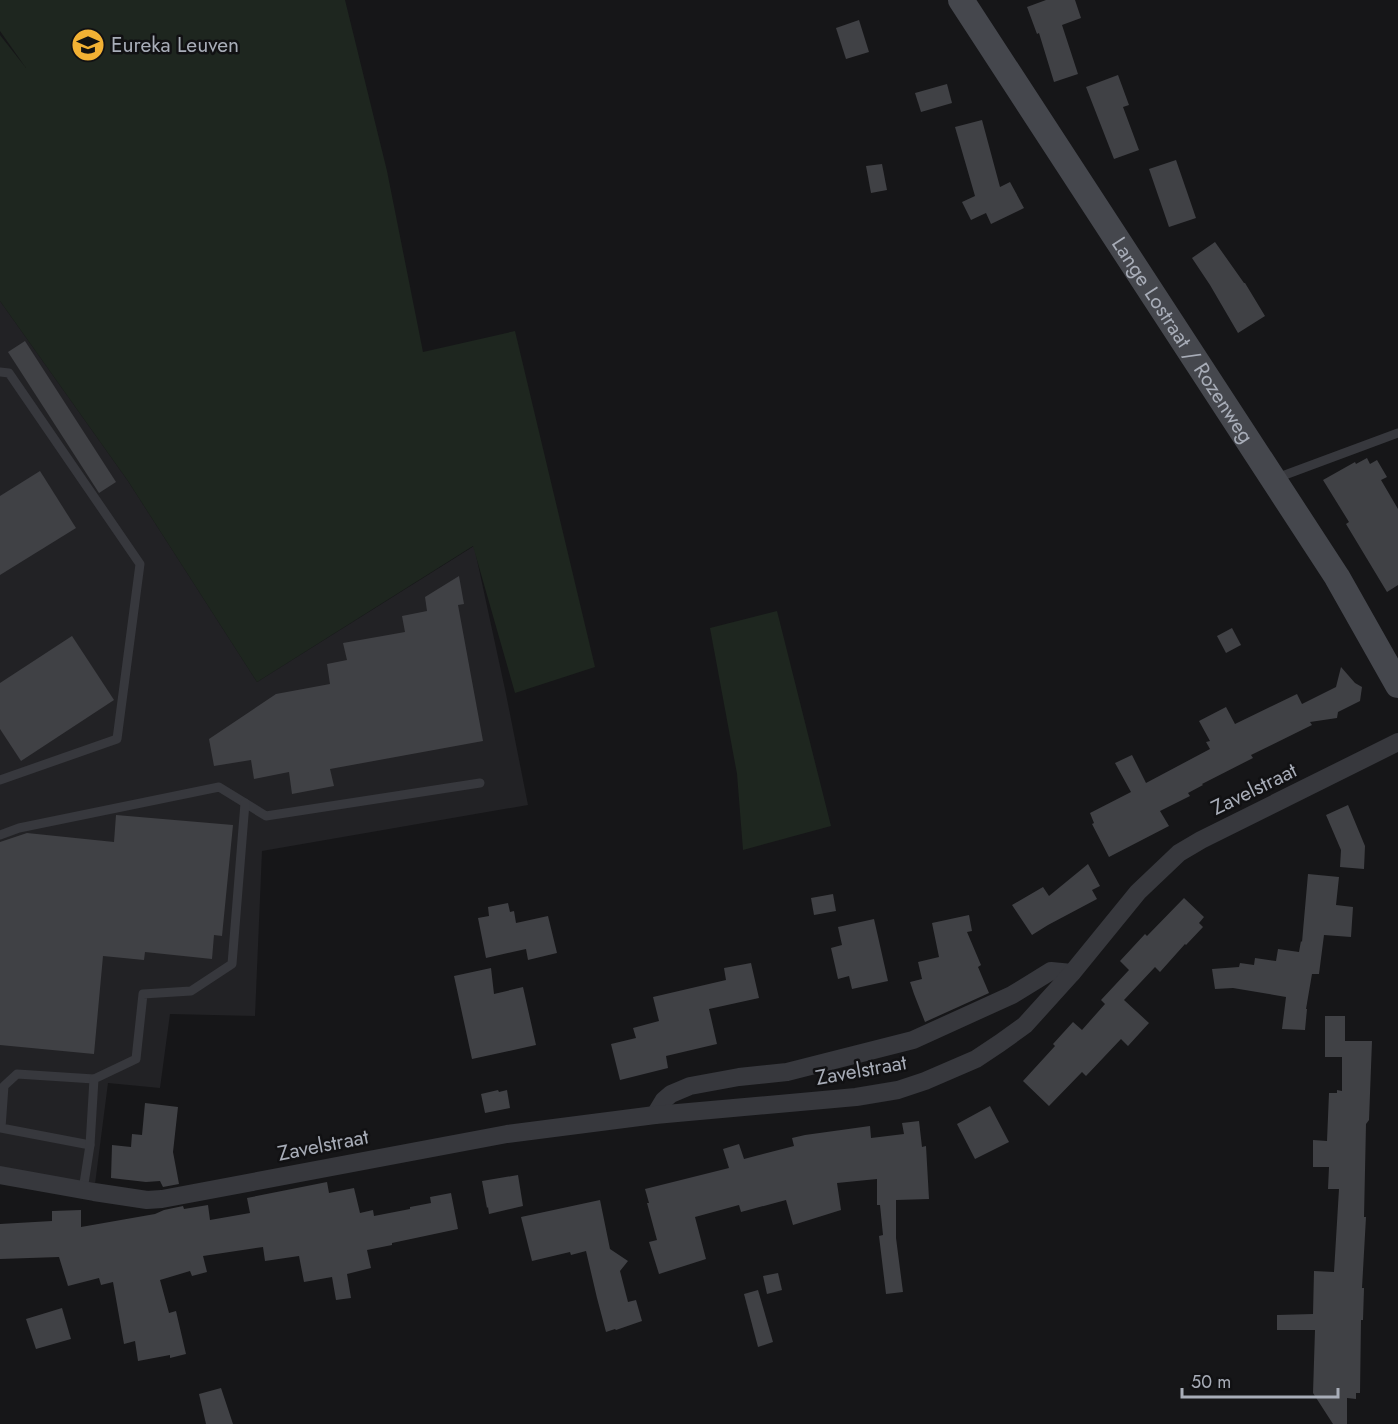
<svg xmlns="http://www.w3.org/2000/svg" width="1398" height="1424" font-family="Jost,sans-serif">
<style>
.built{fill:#222225}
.green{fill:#1e261f}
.building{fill:#404145}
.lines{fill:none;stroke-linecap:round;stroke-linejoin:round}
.lane{stroke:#37383d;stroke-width:9}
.street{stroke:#37383d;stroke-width:18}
.secondary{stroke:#45474d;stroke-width:26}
.labels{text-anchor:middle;stroke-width:5;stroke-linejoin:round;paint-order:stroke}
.poi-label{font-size:21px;fill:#a8adb8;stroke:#111113;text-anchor:start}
.street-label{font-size:21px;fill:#a8adb8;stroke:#111113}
</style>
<rect width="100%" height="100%" fill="#161618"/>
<polygon class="built" points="0,301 128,481 257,682 474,546 506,694 528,805 262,851 255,1016 170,1014 160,1088 108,1083 94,1192 0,1175"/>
<g class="green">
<polygon points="0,0 345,0 387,171 423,352 515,331 595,667 515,693 473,546 257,682 128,481 0,301 0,35 26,68 0,31"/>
<polygon points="777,611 831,826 743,850 737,774 710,628"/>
</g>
<g class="building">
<polygon points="1046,0 1075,0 1081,18 1062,25 1078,74 1054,82 1039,33 1037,34 1027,7"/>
<polygon points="859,20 869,52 846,59 836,28"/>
<polygon points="1118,75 1129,105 1123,107 1139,150 1114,159 1086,87"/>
<polygon points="947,84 952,103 921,112 915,93"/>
<polygon points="982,120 1000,187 1010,182 1024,208 991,224 986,213 971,220 962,202 975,196 955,127"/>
<polygon points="1176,160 1196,218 1169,227 1149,169"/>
<polygon points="882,164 887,190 871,193 866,166"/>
<polygon points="1215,242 1244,283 1245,283 1265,316 1238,333 1210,285 1192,258"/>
<polygon points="25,341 116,482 99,493 8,352"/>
<polygon points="1367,458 1370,464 1377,460 1387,477 1381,480 1398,509 1398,585 1387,592 1346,524 1349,522 1323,480 1355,462 1356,464"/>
<polygon points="40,471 76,528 0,575 0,496"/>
<polygon points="459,576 464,604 458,605 483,741 330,769 334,786 292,794 289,772 254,779 251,760 214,766 209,739 276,694 330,684 327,664 347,660 343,643 405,632 402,616 427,611 425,597"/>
<polygon points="1232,628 1241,645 1226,653 1217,636"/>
<polygon points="72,636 114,700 21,761 0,729 0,683"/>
<polygon points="1341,667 1355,683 1362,687 1360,701 1338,712 1337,718 1310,722 1312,725 1251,755 1253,758 1202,784 1203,785 1188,793 1190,796 1160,811 1169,826 1109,857 1092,824 1094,823 1090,813 1131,792 1115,763 1132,755 1146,783 1210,749 1206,742 1210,741 1199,721 1226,707 1235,724 1297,694 1302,704 1336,687"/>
<polygon points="1348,805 1365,846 1364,869 1340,867 1341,850 1326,815"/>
<polygon points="116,815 233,825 222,936 214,935 212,959 145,952 144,960 103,956 94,1054 0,1045 0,842 27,833 114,842"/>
<polygon points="1088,864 1100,886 1092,890 1097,899 1048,925 1032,935 1012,905 1043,887 1049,896"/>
<polygon points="1308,874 1339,877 1336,905 1353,907 1351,937 1324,935 1319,974 1312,974 1306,1009 1307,1009 1305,1030 1282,1029 1286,997 1233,988 1215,989 1212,969 1239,967 1240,963 1254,965 1255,958 1276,961 1278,949 1299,952 1301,941 1302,942"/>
<polygon points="833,894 836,911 814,915 811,898"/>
<polygon points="1184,898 1204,917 1199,923 1203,927 1186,945 1185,944 1160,972 1155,967 1124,1000 1149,1023 1128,1046 1121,1039 1086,1076 1082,1072 1049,1106 1023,1081 1055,1046 1053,1044 1073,1022 1082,1030 1105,1004 1101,1000 1129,970 1120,961 1145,934 1147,936"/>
<polygon points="508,903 510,912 514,911 516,923 548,916 557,953 528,960 526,949 486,958 478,918 489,916 488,907"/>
<polygon points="969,915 972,931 967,932 981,965 978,967 989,993 925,1022 914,994 910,982 922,979 918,962 939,957 932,923"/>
<polygon points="874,919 888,981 852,989 849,976 838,979 831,948 842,945 838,927"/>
<polygon points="751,963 759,998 709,1009 717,1044 666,1056 668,1068 620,1080 611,1044 636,1038 633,1028 659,1021 653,997 726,980 724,968"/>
<polygon points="491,968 494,994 523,987 536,1045 472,1059 454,976"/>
<polygon points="1325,1016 1345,1016 1345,1041 1372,1041 1369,1120 1366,1124 1364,1217 1366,1217 1362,1288 1364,1288 1363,1320 1361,1320 1360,1393 1356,1393 1356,1399 1347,1398 1347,1424 1333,1424 1313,1393 1315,1330 1277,1330 1277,1315 1313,1314 1314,1271 1334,1272 1339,1189 1328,1189 1329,1167 1313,1167 1313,1140 1327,1141 1329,1093 1337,1093 1337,1090 1342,1091 1342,1057 1325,1057"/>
<polygon points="498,1090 499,1092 507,1090 510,1108 485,1113 481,1094"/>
<polygon points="145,1103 178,1107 173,1152 179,1184 163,1187 160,1181 146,1182 111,1178 112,1145 131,1147 132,1134 142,1135"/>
<polygon points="990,1106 1009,1142 975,1159 957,1124"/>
<polygon points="919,1121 922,1147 926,1146 929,1199 896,1200 896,1238 903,1292 886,1294 879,1236 883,1235 880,1205 877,1205 877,1179 837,1183 841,1210 793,1225 786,1200 741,1212 739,1205 695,1217 706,1259 659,1274 649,1242 657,1240 647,1203 649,1203 645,1189 729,1168 723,1149 739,1144 744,1159 794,1146 792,1138 805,1135 870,1126 871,1138 904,1134 902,1123"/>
<polygon points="518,1175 523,1206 489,1214 488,1207 487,1208 482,1181"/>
<polygon points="327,1182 329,1193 354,1188 360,1213 373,1210 374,1216 410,1209 410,1207 431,1203 430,1197 451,1193 458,1229 392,1243 392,1245 367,1250 371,1268 347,1274 351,1298 336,1300 332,1277 304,1282 299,1256 265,1261 263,1247 203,1256 207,1272 192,1276 190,1271 160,1280 169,1313 176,1311 186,1354 170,1358 170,1355 138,1361 135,1341 124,1344 113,1282 101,1285 99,1278 68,1286 59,1257 0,1259 0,1224 52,1221 52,1211 81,1210 81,1227 155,1214 164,1210 183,1206 184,1209 208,1205 210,1220 250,1213 247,1198"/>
<polygon points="600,1200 610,1249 628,1261 620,1271 628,1302 636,1300 642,1321 616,1330 615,1329 606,1332 597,1298 586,1251 571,1255 570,1252 532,1261 521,1217"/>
<polygon points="778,1273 782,1290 767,1294 763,1276"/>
<polygon points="758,1290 773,1342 758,1347 744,1294"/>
<polygon points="62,1308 71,1339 36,1349 26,1319"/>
<polygon points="221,1388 233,1424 206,1424 199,1394"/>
</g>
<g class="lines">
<g class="lane">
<polyline points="0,372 9,373 140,564 117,739 0,780"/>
<polyline points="1274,479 1398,433"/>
<polyline points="0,835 19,828 219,787 266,816 480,783"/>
<polyline points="90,1145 1,1128 4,1086 17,1074 94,1079"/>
<polyline points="83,1190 90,1145 94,1079 136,1059 143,994 191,991 232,964 245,803"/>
</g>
<g class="street">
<polyline points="655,1115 664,1100 671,1094 690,1086 739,1077 787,1072 913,1040 1012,995 1051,971 1072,973"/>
<polyline points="0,1175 94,1192 147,1200 162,1199 507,1134 655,1115 856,1097 898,1090 925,1081 976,1059 1000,1043 1025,1025 1072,973 1138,892 1179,853 1201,840 1398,742"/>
</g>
<path class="secondary" id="s1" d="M961 0 1337 577 1398 685"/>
</g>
<defs>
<symbol id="school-disc" viewBox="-11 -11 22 22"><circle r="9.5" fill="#f2b134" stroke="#111113"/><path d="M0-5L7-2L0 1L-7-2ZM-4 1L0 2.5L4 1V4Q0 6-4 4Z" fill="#111"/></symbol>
</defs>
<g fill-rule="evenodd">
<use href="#school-disc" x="69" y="26" width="38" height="38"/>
</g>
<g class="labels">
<g class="poi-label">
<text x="111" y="52">Eureka Leuven</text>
</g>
<g class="street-label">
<text dy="7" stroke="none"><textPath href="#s1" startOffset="406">Lange Lostraat / Rozenweg</textPath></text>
<text transform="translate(1254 789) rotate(-26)" y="7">Zavelstraat</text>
<text transform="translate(861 1070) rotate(-10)" y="7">Zavelstraat</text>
<text transform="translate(323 1145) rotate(-11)" y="7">Zavelstraat</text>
</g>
</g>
<path d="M1182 1388v9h156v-9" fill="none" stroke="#a8adb8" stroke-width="3"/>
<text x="1191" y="1388" font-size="18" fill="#a8adb8" stroke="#111113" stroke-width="4.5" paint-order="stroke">50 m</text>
</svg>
